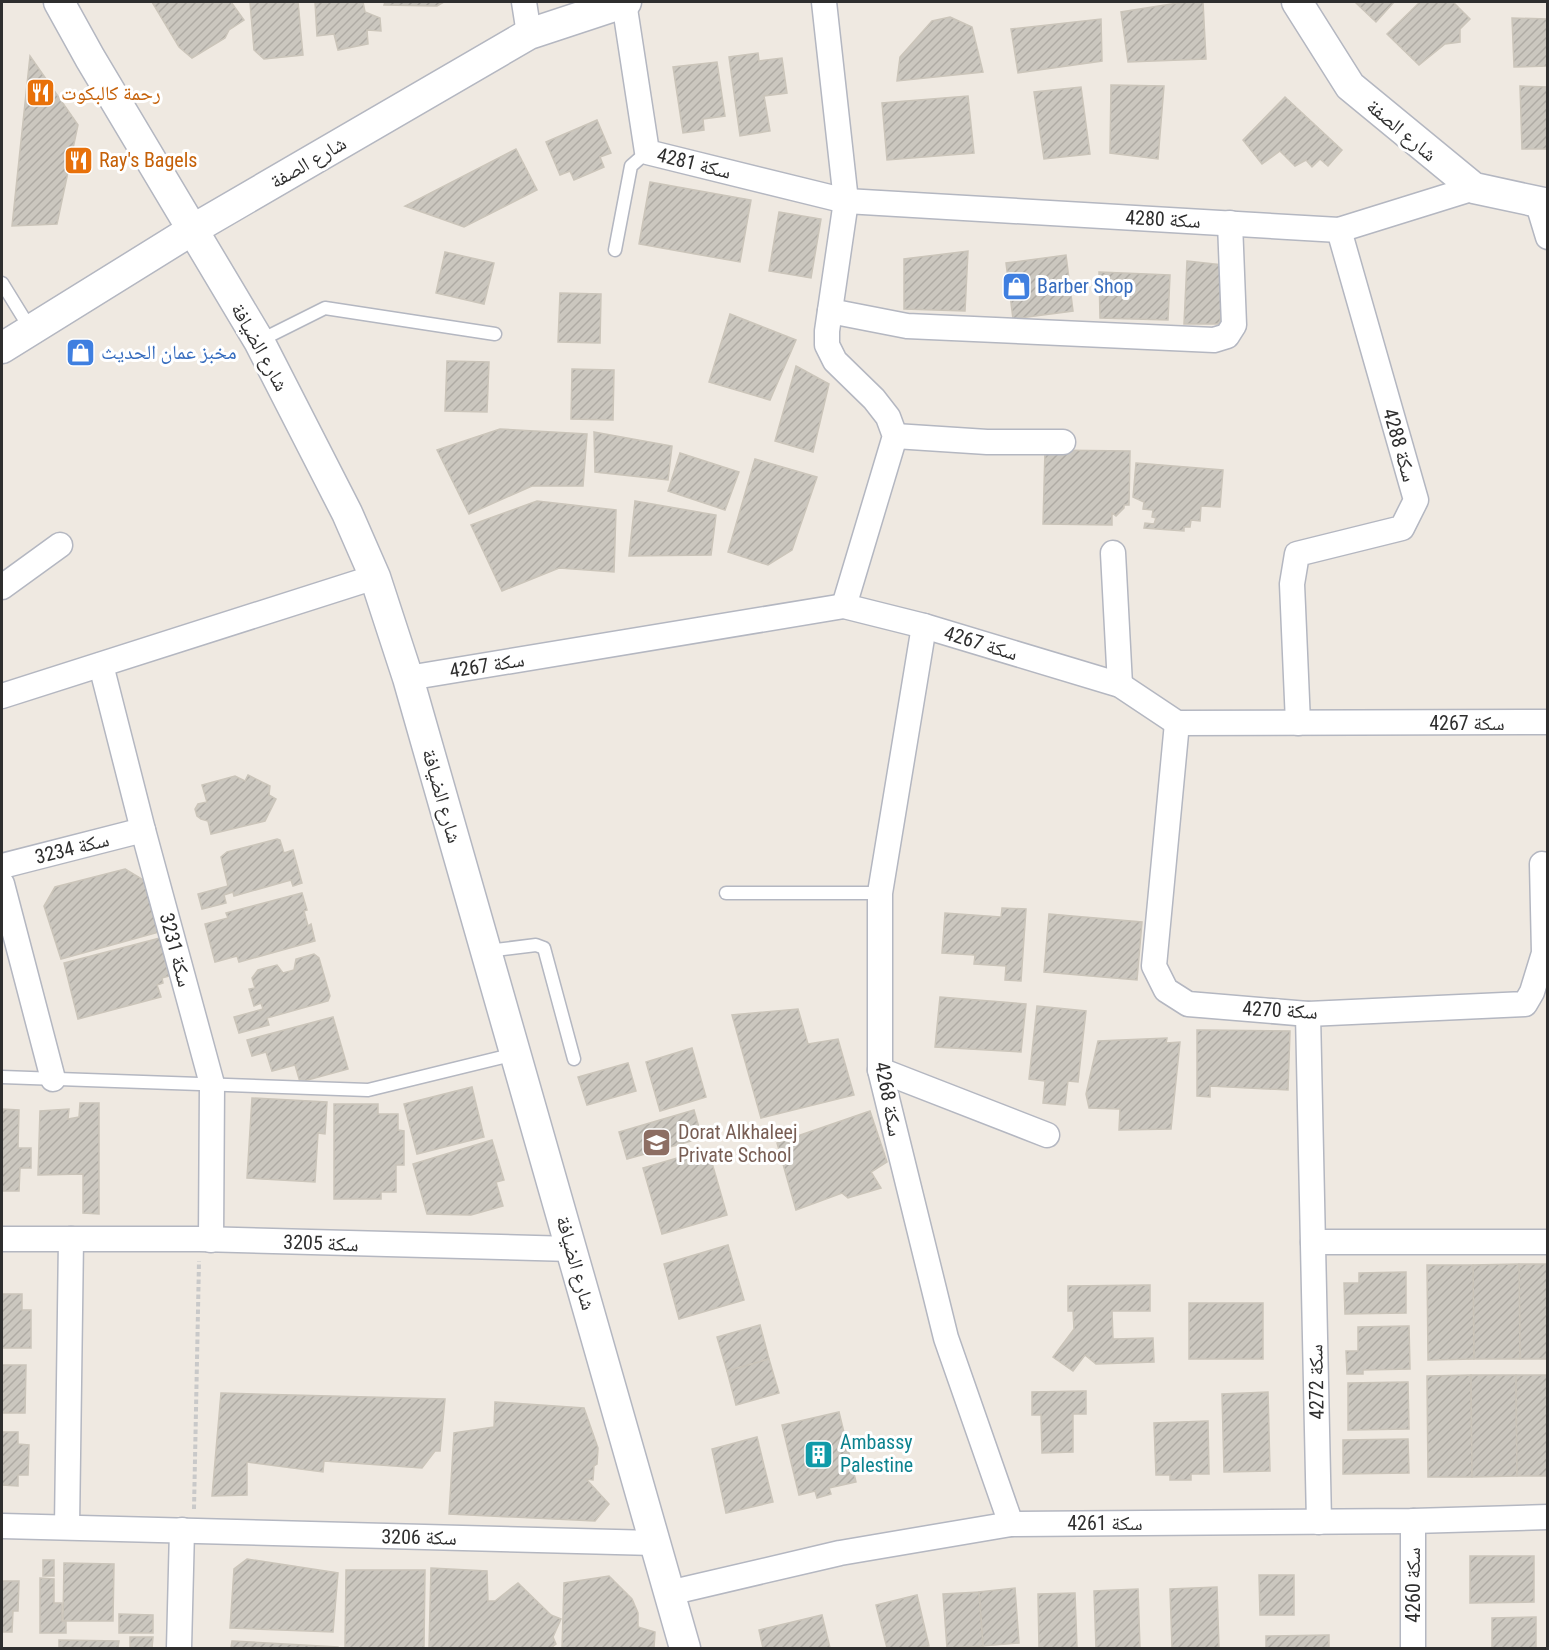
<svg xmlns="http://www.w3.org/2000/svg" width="1549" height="1650" font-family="'Roboto Condensed','Noto Naskh Arabic',sans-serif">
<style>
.building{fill:url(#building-hatch);stroke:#cbc5ba;stroke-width:1.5}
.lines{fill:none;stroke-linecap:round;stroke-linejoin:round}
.service-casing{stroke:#b4b7c1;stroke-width:15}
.minor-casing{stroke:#b4b7c1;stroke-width:27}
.tertiary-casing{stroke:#b4b7c1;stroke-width:33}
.path{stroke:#c9c9c9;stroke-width:4;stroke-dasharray:4.5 3;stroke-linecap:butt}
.service{stroke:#fff;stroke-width:12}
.minor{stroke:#fff;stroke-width:24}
.tertiary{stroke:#fff;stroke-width:30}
.labels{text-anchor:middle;stroke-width:6;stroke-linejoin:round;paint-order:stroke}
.food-label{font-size:20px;fill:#c56008;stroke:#fff;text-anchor:start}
.street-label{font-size:20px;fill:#2e2e2e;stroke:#fff}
.shop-label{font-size:20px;fill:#366cbe;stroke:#fff;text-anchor:start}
.education-label{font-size:20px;fill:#785e54;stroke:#fff;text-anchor:start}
.culture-label{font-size:20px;fill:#0d838f;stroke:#fff;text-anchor:start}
</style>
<defs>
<pattern id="building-hatch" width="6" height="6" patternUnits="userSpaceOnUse" patternTransform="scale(1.5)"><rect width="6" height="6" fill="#cbc7bf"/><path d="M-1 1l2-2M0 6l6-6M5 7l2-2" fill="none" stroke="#afaba4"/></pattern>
</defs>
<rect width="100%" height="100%" fill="#efe9e1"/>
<g class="building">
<polygon points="152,2 231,2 244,20 229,30 225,38 192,58 179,47"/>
<polygon points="250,2 298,2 303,55 264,59 254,50"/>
<polygon points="315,2 363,2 365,12 380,18 381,31 367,30 368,44 338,50 334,34 317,36"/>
<polygon points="385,2 444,2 437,6 384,5"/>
<polygon points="1184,2 1203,2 1206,59 1128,62 1121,12"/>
<polygon points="1355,2 1394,2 1376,22"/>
<polygon points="1420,2 1453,2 1470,19 1460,29 1460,42 1445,44 1419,65 1387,34"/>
<polygon points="950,17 972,27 983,72 897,81 900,57 932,21"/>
<polygon points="1512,18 1548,19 1548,66 1514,67"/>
<polygon points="1101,19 1102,61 1018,73 1011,29"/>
<polygon points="758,53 759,61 782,58 787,93 764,96 770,131 740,136 729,57"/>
<polygon points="30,56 78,125 57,224 12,226"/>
<polygon points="717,62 725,116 703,119 704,130 683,133 673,67"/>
<polygon points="1111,85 1164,86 1158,159 1110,153"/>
<polygon points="1520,86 1548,87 1548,149 1522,149"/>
<polygon points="1081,87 1090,154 1044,159 1034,92"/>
<polygon points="968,96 974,153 887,160 882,103"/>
<polygon points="1285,97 1342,150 1328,166 1320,159 1312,167 1306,160 1295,166 1280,151 1262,164 1243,140"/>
<polygon points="597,120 611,153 600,157 604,167 574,180 570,171 560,175 546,142"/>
<polygon points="516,149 537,190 464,227 405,206"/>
<polygon points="650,182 751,200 740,262 639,244"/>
<polygon points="779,212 821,219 811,278 769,271"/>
<polygon points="968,251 965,311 904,309 904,259"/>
<polygon points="445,252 494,263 484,304 436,293"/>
<polygon points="1066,255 1073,311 1013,319 1006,263"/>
<polygon points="1187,261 1223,265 1220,324 1184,324"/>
<polygon points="1099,272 1170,275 1168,320 1100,318"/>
<polygon points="560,293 601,294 600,343 558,342"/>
<polygon points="730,314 796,340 770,400 709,382"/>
<polygon points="447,361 489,362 487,412 445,411"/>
<polygon points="796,366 829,384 813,452 775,441"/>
<polygon points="572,369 614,370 613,420 571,419"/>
<polygon points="500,429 587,434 583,486 532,486 469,514 437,450"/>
<polygon points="594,432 672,446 668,480 595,472"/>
<polygon points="1045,450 1130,451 1129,505 1124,505 1124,508 1116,516 1112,513 1112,525 1043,524"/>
<polygon points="680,453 739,472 725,510 668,491"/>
<polygon points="755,459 817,477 792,550 768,565 728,552"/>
<polygon points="1136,463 1223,470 1220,507 1201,506 1200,521 1191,520 1190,527 1184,527 1184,531 1144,528 1145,523 1154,524 1156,518 1152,517 1153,510 1143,509 1144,502 1133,497"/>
<polygon points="537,501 616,510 614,572 559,568 502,591 471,525"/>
<polygon points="635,501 716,515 711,555 629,556"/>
<polygon points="248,775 270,786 269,795 276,799 265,821 211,834 208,821 201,819 197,816 195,809 198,804 207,802 202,785 235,776 245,781"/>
<polygon points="277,839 280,840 284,853 293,850 302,883 293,886 291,880 234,896 233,892 224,895 226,903 202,909 198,894 228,886 221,857 227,852"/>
<polygon points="125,869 145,881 159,932 61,959 44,906 55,887"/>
<polygon points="302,893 307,910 304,911 308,926 311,924 315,941 239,962 237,956 215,962 205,924 228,918 226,913"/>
<polygon points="1002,908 1026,909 1021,981 1005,980 1006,966 974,964 975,955 942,953 945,913 1001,917"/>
<polygon points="1049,914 1142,922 1137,980 1044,972"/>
<polygon points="160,938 169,976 162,978 163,983 157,985 161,997 78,1019 64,963"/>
<polygon points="314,954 319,958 330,996 328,1001 267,1018 269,1025 239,1033 234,1017 263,1009 261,1003 254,1006 249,989 255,988 252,978 258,970 277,965 283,973 294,970 296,959"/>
<polygon points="940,997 1026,1004 1021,1052 935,1047"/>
<polygon points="1037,1006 1086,1011 1078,1082 1068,1081 1065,1105 1043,1103 1045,1081 1029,1079"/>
<polygon points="798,1009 808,1044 838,1039 854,1095 761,1118 732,1015"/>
<polygon points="333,1017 348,1069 300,1082 295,1065 272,1071 266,1052 252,1056 247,1040"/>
<polygon points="1197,1030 1290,1031 1288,1090 1210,1086 1210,1097 1197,1096"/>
<polygon points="1167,1038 1166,1043 1180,1042 1171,1129 1119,1130 1120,1109 1089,1108 1086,1094 1098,1041"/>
<polygon points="692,1048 706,1097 660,1111 646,1062"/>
<polygon points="628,1063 636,1091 587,1105 578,1077"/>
<polygon points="472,1087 484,1137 417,1154 404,1104"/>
<polygon points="252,1098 327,1102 325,1134 318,1133 315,1182 247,1178"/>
<polygon points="80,1103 99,1103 99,1214 83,1213 83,1174 38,1175 40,1111 69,1109 68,1119 79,1117"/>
<polygon points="334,1104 378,1104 378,1114 398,1114 398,1130 404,1131 404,1165 396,1165 396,1192 381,1192 381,1199 334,1199"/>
<polygon points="2,1109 19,1110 18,1148 31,1148 31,1168 20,1168 19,1191 2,1191"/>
<polygon points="694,1110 702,1138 627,1159 619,1132"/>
<polygon points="870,1111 887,1162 871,1172 881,1188 848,1198 842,1193 796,1210 777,1143"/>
<polygon points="492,1140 504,1180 496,1182 503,1206 471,1215 427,1214 413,1164"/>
<polygon points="708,1149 727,1215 662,1234 643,1168"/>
<polygon points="728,1245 744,1300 679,1319 664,1264"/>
<polygon points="1519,1264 1548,1264 1548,1359 1520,1359"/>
<polygon points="1519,1264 1520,1359 1474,1359 1473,1265"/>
<polygon points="1427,1265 1473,1265 1474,1359 1428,1360"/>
<polygon points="1406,1272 1406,1313 1345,1314 1344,1283 1359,1283 1359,1273"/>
<polygon points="1150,1285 1150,1311 1112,1311 1113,1339 1153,1338 1154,1362 1096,1364 1085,1355 1073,1371 1053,1357 1074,1329 1073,1311 1068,1311 1068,1286"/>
<polygon points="2,1294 22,1294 22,1310 31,1310 31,1348 2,1348"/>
<rect x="1189" y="1303" width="74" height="56"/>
<polygon points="760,1325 769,1359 727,1371 717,1337"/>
<polygon points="1409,1326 1410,1369 1363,1370 1363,1374 1347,1374 1346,1351 1358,1351 1358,1327"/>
<polygon points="769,1359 779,1393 736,1405 727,1371"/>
<polygon points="2,1365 26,1365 25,1413 2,1413"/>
<polygon points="1471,1375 1472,1477 1428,1477 1427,1376"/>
<polygon points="1471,1375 1516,1375 1517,1476 1472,1477"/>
<polygon points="1516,1375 1548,1375 1548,1476 1517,1476"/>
<polygon points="1408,1382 1409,1429 1348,1430 1348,1383"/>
<polygon points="1086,1391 1086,1414 1073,1414 1073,1452 1042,1453 1041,1415 1032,1415 1032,1392"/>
<polygon points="1268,1392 1270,1471 1224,1472 1222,1394"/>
<polygon points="221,1393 445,1399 440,1451 435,1451 422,1468 324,1461 323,1472 247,1462 247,1495 212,1496"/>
<polygon points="495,1402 584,1408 598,1448 597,1464 594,1466 593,1480 586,1479 609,1504 595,1521 449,1514 454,1433 494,1427"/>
<polygon points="839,1412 856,1482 829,1488 831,1494 817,1498 815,1491 799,1495 782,1425"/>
<polygon points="1208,1421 1209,1474 1191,1474 1191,1480 1170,1480 1170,1475 1156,1475 1154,1423"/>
<polygon points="2,1432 18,1432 18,1444 29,1445 28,1475 18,1475 18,1486 2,1485"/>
<polygon points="757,1437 773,1502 726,1513 712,1449"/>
<polygon points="1408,1439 1409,1473 1343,1474 1343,1440"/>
<polygon points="1470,1556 1534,1556 1534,1602 1470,1603"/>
<polygon points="247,1559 338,1573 333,1632 230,1628 234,1569"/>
<rect x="43" y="1560" width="11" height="16"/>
<polygon points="64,1563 114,1564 113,1621 63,1621"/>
<polygon points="431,1568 487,1571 488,1601 495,1601 518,1583 551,1615 561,1619 553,1637 556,1644 551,1648 429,1648"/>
<polygon points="346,1570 425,1570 424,1648 345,1648"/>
<polygon points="1259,1575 1294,1575 1294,1615 1260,1615"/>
<polygon points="609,1576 632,1599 638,1613 638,1627 655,1632 654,1648 562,1648 564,1583"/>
<polygon points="40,1578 54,1579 54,1603 62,1603 62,1621 66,1621 66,1633 40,1633"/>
<polygon points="2,1581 19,1581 18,1611 13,1611 12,1632 2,1632"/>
<polygon points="1217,1587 1219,1648 1172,1648 1170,1589"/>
<polygon points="1015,1588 1019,1643 983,1646 979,1592"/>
<polygon points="1138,1589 1140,1648 1096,1648 1094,1591"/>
<polygon points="979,1592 983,1646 947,1648 943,1594"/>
<polygon points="1075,1593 1077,1648 1039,1648 1038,1594"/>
<polygon points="917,1595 929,1646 919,1648 887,1648 876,1605"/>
<polygon points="119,1614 153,1615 153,1633 119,1633"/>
<polygon points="822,1615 830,1648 763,1648 759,1630"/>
<polygon points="1536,1617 1536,1648 1492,1648 1492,1618"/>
<polygon points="1329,1635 1329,1648 1266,1648 1266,1636"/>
<polygon points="130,1637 153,1637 152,1648 130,1648"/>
<polygon points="59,1640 119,1641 118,1648 59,1648"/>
<polygon points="232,1641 338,1647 338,1648 231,1648"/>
</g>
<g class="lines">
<defs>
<g id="service">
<polyline points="615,250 631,166 647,152"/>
<polyline points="2,283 31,330"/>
<polyline points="259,341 325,308 495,334"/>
<polyline points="726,893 880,893"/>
<polyline points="487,951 536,945 544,948 574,1059"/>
<polyline points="2,1077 368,1090 515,1054"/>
</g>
<g id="minor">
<polyline points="524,2 529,34"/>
<polyline points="624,2 647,152 846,201 1339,230 1474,188"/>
<polyline points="824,2 846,201 827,331 827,345 835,361 874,399 888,417 895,436 844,606"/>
<polyline points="1538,204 1548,237"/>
<polyline points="830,311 907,326 1214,340 1227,336 1234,325 1230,223"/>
<polyline points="895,436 987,442 1063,442"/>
<polyline points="1113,553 1120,685"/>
<polyline points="2,587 60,545"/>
<polyline points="924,626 880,893 880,1070 946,1338 1011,1524"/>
<polyline points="101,665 143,830 212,1084 211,1240"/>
<polyline points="408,678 844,606 924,626 1120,685 1177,723 1548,722"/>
<polyline points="2,696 375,577"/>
<polyline points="1177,723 1154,966 1166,990 1188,1004 1308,1014 1525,1004 1532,992 1544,953 1542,864"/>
<polyline points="1298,723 1292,584 1297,554 1402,528 1416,500 1339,230"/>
<polyline points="2,866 143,830"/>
<polyline points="2,884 53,1079"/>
<polyline points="1308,1014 1319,1522"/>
<polyline points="880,1070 1047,1135"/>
<polyline points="2,1239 200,1239 572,1249"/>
<polyline points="1313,1242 1548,1242"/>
<polyline points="2,1526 655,1543"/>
<polyline points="67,1527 71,1239"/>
<polyline points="669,1593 840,1553 1011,1524 1413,1521 1548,1517"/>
<polyline points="179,1648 182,1530"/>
<polyline points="1413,1648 1413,1521"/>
</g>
<g id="tertiary">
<polyline points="59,2 90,58 259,341 347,513 375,577 408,678 685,1648"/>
<polyline points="1297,2 1350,86 1474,188 1548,204"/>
<polyline points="2,348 192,230 529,34 626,2"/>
</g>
</defs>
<use href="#service" class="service-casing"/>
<use href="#minor" class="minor-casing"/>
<use href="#tertiary" class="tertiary-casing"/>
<polyline class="path" points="194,1509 199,1261"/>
<use href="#service" class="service"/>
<use href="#minor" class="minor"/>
<use href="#tertiary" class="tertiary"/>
</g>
<defs>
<symbol id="restaurant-square" viewBox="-11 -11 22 22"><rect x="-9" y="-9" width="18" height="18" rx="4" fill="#e8710a" stroke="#fff"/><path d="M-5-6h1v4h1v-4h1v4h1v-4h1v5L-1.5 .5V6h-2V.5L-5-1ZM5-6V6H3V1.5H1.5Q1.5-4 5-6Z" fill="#fff"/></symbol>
<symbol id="shop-square" viewBox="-11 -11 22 22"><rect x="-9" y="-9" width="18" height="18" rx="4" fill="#3f7fe0" stroke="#fff"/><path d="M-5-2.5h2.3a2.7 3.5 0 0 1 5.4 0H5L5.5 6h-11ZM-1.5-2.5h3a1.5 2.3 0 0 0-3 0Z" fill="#fff"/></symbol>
<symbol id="school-square" viewBox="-11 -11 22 22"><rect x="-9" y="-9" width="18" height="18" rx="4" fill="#8d6e63" stroke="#fff"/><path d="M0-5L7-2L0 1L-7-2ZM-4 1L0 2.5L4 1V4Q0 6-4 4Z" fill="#fff"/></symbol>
<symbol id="building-square" viewBox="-11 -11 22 22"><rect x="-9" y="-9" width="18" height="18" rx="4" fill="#0f9aa8" stroke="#fff"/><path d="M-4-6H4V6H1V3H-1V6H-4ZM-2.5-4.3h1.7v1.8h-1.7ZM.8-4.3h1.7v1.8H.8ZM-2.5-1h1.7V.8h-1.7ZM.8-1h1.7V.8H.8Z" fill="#fff"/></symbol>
</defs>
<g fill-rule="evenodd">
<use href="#restaurant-square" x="24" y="76" width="33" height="33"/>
<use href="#restaurant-square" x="62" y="144" width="33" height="33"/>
<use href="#shop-square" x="1000" y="270" width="33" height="33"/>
<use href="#shop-square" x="64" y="336" width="33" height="33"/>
<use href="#school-square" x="640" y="1126" width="33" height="33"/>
<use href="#building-square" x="802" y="1438" width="33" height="33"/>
</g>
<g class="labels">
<g class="food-label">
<text x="61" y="100">رحمة كالبكوت</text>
<text x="99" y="167">Ray's Bagels</text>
</g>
<g class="street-label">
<text transform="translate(1402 130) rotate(40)" y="7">شارع الصفة</text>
<text transform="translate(308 162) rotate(-30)" y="7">شارع الصفة</text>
<text transform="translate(694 163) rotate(14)" y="7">سكة 4281</text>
<text transform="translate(1163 219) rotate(3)" y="7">سكة 4280</text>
<text transform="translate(260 347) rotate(61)" y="7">شارع الضيافة</text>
<text transform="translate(1400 445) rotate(74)" y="7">سكة 4288</text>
<text transform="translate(981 643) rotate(17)" y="7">سكة 4267</text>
<text transform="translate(487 665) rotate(-9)" y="7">سكة 4267</text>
<text x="1467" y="730">سكة 4267</text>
<text transform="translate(442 796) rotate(74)" y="7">شارع الضيافة</text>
<text transform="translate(72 848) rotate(-14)" y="7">سكة 3234</text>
<text transform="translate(176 950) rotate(75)" y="7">سكة 3231</text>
<text transform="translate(1280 1010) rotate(3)" y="7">سكة 4270</text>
<text transform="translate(889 1099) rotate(79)" y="7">سكة 4268</text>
<text transform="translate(321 1243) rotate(2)" y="7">سكة 3205</text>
<text transform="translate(576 1263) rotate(74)" y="7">شارع الضيافة</text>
<text transform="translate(1316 1382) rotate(-91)" y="7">سكة 4272</text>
<text x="1105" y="1530">سكة 4261</text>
<text transform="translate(419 1537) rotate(1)" y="7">سكة 3206</text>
<text transform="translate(1413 1585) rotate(-90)" y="7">سكة 4260</text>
</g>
<g class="shop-label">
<text x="1037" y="293">Barber Shop</text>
<text x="101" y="359">مخبز عمان الحديث</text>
</g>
<g class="education-label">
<text x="678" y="1139">Dorat Alkhaleej<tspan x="678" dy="23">Private School</tspan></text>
</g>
<g class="culture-label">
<text x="840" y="1449">Ambassy<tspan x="840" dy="23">Palestine</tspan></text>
</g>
</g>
<rect width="1549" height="1650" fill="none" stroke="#2e2e2e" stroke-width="6"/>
</svg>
